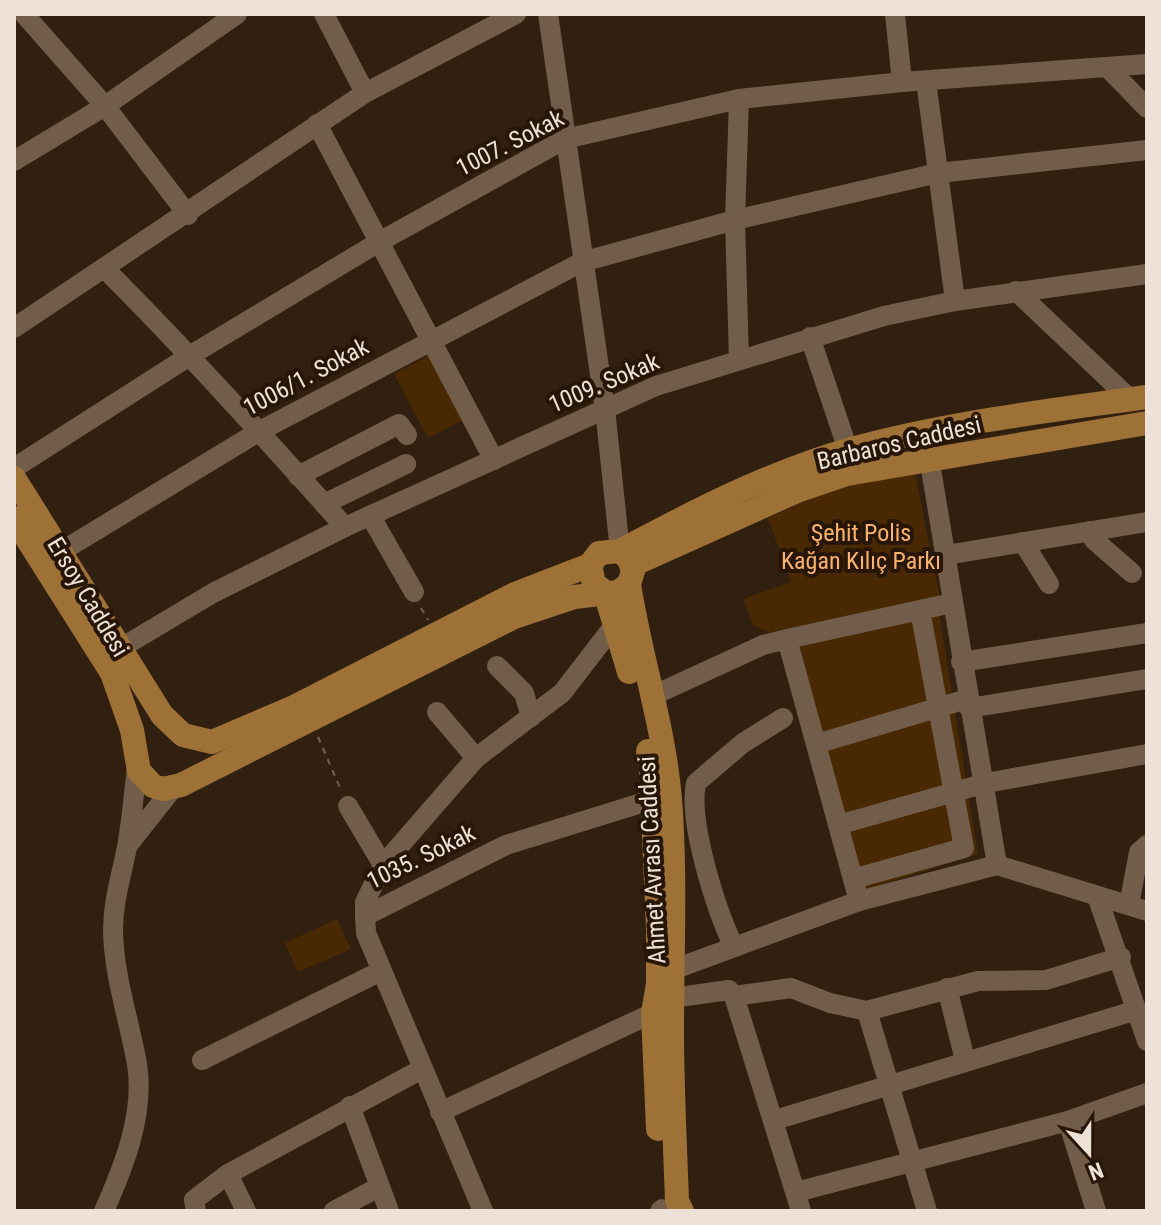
<svg xmlns="http://www.w3.org/2000/svg" width="1161" height="1225" font-family="'Roboto Condensed',sans-serif">
<style>
.green{fill:#492903}
.lines{fill:none;stroke-linecap:round;stroke-linejoin:round}
.path{stroke:#726254;stroke-width:2;stroke-dasharray:6 6;stroke-linecap:butt}
.minor{stroke:#725d4a;stroke-width:20}
.major{stroke:#9e7137;stroke-width:24}
.labels{text-anchor:middle;stroke-width:8;stroke-linejoin:round;paint-order:stroke}
.street-label{font-size:24px;fill:#eee2d8;stroke:#271606}
.park-label{font-size:24px;fill:#fbb36c;stroke:#271606}
</style>
<rect width="100%" height="100%" fill="#31200f"/>
<g class="green">
<polygon points="428,356 463,420 428,438 394,374"/>
<polygon points="915,474 940,598 769,632 754,626 743,599 791,582 768,518 846,482"/>
<polygon points="939,613 978,854 864,890 795,644"/>
<polygon points="337,919 351,949 298,972 285,943"/>
</g>
<g class="lines">
<g class="path">
<polyline points="421,608 428,620"/>
<polyline points="318,737 341,790"/>
</g>
<g class="minor">
<polyline points="24,14 105,106 188,215"/>
<polyline points="324,14 365,93"/>
<polyline points="548,14 605,409 620,551"/>
<polyline points="895,14 902,82"/>
<polyline points="1107,67 1147,108"/>
<polyline points="926,81 955,301"/>
<polyline points="739,99 735,220 739,360"/>
<polyline points="317,124 494,460"/>
<polyline points="14,161 105,106 237,14"/>
<path d="M105 269C188 352 266 439 345 527"/>
<polyline points="1016,291 1130,399"/>
<polyline points="14,328 365,93 516,14"/>
<polyline points="810,337 848,450"/>
<polyline points="929,457 997,865"/>
<polyline points="14,468 191,355 379,242 565,139 739,99 902,82 1147,64"/>
<polyline points="298,476 399,424 407,435"/>
<polyline points="324,504 406,464"/>
<polyline points="371,517 414,592"/>
<polyline points="1090,531 1094,540 1132,573"/>
<polyline points="1023,542 1049,584"/>
<polyline points="62,551 258,432 582,262 735,220 938,173 1147,150"/>
<polyline points="946,555 1147,522"/>
<polyline points="787,639 952,603"/>
<polyline points="119,649 213,593 345,527 656,386 884,316 955,301 1147,274"/>
<polyline points="961,662 1147,633"/>
<polyline points="497,666 524,693 531,717"/>
<polyline points="652,696 763,645 787,639 859,901"/>
<polyline points="969,708 1147,679"/>
<polyline points="437,712 476,758"/>
<polyline points="816,744 967,699"/>
<polyline points="348,806 383,865"/>
<polyline points="838,825 986,783 1147,754"/>
<polyline points="128,845 173,788"/>
<polyline points="853,879 964,848 920,610"/>
<polyline points="1097,896 1147,1041"/>
<polyline points="1129,905 1139,852 1147,845"/>
<polyline points="365,916 365,902 383,865 476,758 562,693 616,623"/>
<path d="M734 947C716 910 688 822 696 783L743 743 783 718"/>
<polyline points="663,980 675,969 859,901 997,865 1147,911"/>
<polyline points="947,988 965,1060"/>
<polyline points="734,996 791,988 830,1003 867,1011 978,981 1046,980 1121,957"/>
<polyline points="867,1011 927,1211"/>
<polyline points="202,1060 381,971"/>
<polyline points="350,1106 389,1211"/>
<polyline points="440,1112 653,1013 672,998 729,990 734,996 801,1211"/>
<polyline points="775,1120 1137,1010"/>
<polyline points="1068,1121 1096,1211"/>
<polyline points="228,1174 246,1211"/>
<polyline points="796,1192 1068,1121 1147,1093"/>
<path d="M104 1211C124 1166 145 1114 137 1064 129 1019 114 977 113 931 113 898 123 872 128 841 132 817 134 792 137 768"/>
<polyline points="196,1211 194,1200 228,1174 422,1069"/>
<polyline points="334,1211 379,1187"/>
<polyline points="483,1211 366,933 365,916 506,845 651,800 665,800"/>
<polyline points="660,1211 662,1209"/>
</g>
<g class="major">
<polyline points="14,478 162,715 183,735 212,742 294,707 515,594 590,565"/>
<polyline points="14,518 112,673 132,730 139,771 153,786 163,789 181,785 514,617 574,597 618,592 629,584 633,571 629,559 620,551 599,553 590,565 594,584 605,592"/>
<path d="M620 551C693 512 768 473 848 450 944 423 1048 411 1147 397"/>
<polyline points="632,565 797,491 847,474 1147,423"/>
<path d="M629 584C640 656 664 726 670 799 676 876 672 953 672 1031 672 1087 675 1144 677 1201L682 1211"/>
<polyline points="605,592 629,672"/>
<polyline points="648,751 651,769 658,929 658,984 653,1013 658,1129"/>
</g>
</g>
<g class="labels">
<g class="street-label">
<text transform="translate(510 143) rotate(-27)" y="8">1007. Sokak</text>
<text transform="translate(306 377) rotate(-28)" y="8">1006/1. Sokak</text>
<text transform="translate(604 383) rotate(-23)" y="8">1009. Sokak</text>
<text transform="translate(899 443) rotate(-13)" y="8">Barbaros Caddesi</text>
<text transform="translate(88 597) rotate(59)" y="8">Ersoy Caddesi</text>
<text transform="translate(421 857) rotate(-26)" y="8">1035. Sokak</text>
<text transform="translate(652 860) rotate(-93)" y="8">Ahmet Avrası Caddesi</text>
</g>
<g class="park-label">
<text x="861" y="541">Şehit Polis<tspan x="861" dy="28">Kağan Kılıç Parkı</tspan></text>
</g>
</g>
<rect width="1161" height="1225" fill="none" stroke="#eee2d8" stroke-width="32"/>
<g transform="translate(1089 1153) rotate(159)" stroke="#271606" stroke-width="6" paint-order="stroke">
<path d="M0-6L14 30L0 20L-14 30Z" fill="#eee2d8"/>
<text y="-12" font-size="22" font-weight="bold" text-anchor="middle" fill="#eee2d8">N</text>
</g>
</svg>
